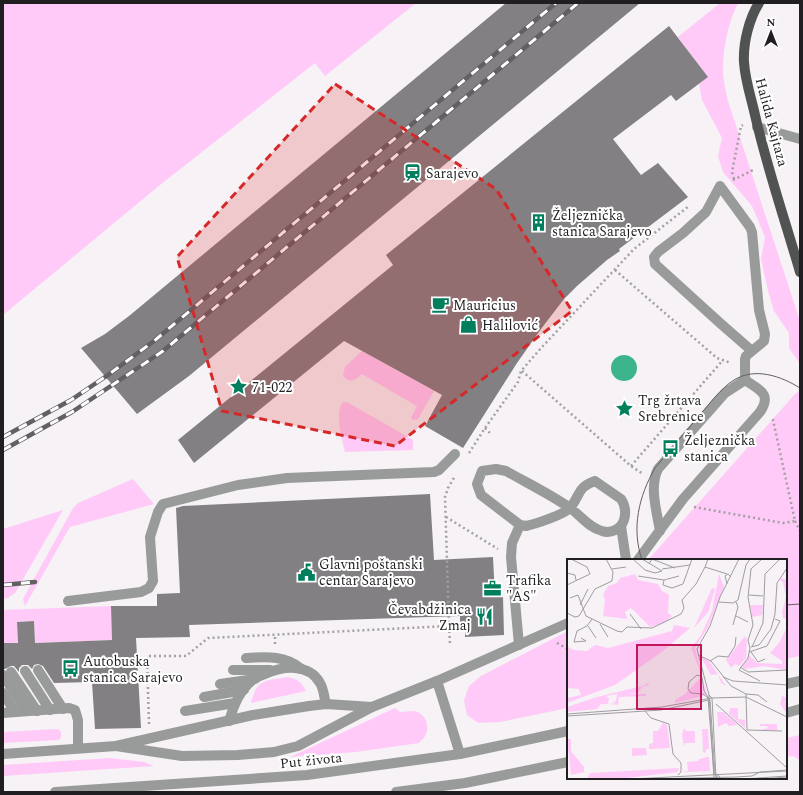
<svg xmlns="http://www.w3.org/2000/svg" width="803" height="795" font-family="Spectral,serif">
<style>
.green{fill:#ffcaf8}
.water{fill:#3db58c}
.building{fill:#838083}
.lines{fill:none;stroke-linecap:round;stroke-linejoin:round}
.path{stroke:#a3a0a3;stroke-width:2.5;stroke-dasharray:2 3;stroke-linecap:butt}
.minor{stroke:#999b9a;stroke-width:10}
.major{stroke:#505352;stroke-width:10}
.tram{stroke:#636063;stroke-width:1}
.rail-casing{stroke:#636063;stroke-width:4.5}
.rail{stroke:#fff;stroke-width:3;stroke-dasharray:9;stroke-linecap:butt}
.marked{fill:#d62828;fill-opacity:0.2;stroke:#d62828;stroke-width:3;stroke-dasharray:8 5;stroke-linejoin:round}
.labels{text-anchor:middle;stroke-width:4;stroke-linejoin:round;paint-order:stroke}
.street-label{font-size:14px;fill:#201e20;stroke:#fff}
.poi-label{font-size:14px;fill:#201e20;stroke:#fff;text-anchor:start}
.inset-road{fill:none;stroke:#a09da0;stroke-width:1}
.view{fill:#c2185b;fill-opacity:0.15;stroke:#c2185b;stroke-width:2}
.inset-edge{fill:none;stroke:#201e20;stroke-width:2}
</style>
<rect width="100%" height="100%" fill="#f6f2f6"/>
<g class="green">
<polygon points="3,3 416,3 325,76 315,63 160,185 3,315"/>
<path d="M720 3H738C728 23 723 47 723 70 723 80 726 91 728 101L800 321V364L789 348V333L774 311 768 291 761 259 765 237 752 206 723 172 718 156 722 138 702 100 699 84 707 77 678 37Z"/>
<path d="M362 351 434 391 418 419 413 420 411 418 417 406 362 374C355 380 350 384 343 376L345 367Z"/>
<polygon points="800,391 800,656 786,659 786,560 648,560 795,394"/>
<path d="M347 402 413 440V450L345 452C342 438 335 417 342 403Z"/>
<polygon points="133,479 154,504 70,527 25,606 23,599 73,508 78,503"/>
<polygon points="63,510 15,593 8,598 3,599 3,529"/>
<polygon points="111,606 112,640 35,643 34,621 17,622 18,643 3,643 3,610"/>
<polygon points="568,631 568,708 500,722 478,723 467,715 464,700 469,686 481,676"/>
<path d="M288 677C298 679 302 683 306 691L251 703C257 678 266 681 288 677Z"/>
<path d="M395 708 400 712C405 712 409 711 413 711 425 712 431 726 425 736 424 739 420 741 419 743L356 752 290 757Z"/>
<polygon points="58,729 61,732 61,737 59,740 3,743 3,732"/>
<polygon points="800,735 800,760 793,756 786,757 786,738"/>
<polygon points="110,758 144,762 154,766 3,776 3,765"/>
</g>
<circle class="water" cx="624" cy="368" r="13"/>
<g class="building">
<polygon points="506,3 640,3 189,376 137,414 81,348 105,334 129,316"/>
<polygon points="669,26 708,77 676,101 671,95 613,139 641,175 658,163 688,197 619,249 620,251 607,260 577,286 564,299 541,329 517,363 463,448 425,426 442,395 344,341 194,463 178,440 393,265 386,255"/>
<polygon points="430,494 434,560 493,557 495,597 503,597 504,635 465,637 465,630 460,630 460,616 189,625 190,637 136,638 141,728 95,729 92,682 54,683 43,666 38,664 34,665 32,669 28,665 22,665 19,668 19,672 14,666 11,666 5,669 3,669 3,643 18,643 17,622 34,621 35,643 112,640 111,606 157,606 157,594 180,593 176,508 183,506"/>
</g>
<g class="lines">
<g class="path">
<polyline points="734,179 732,172 741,126 743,125"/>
<polyline points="733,180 755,169"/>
<polyline points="615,270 717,358 731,363"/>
<polyline points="522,371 631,466 643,474"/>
<polyline points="485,428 492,435"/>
<polyline points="469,453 485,428 518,382 521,371 542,347 634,249 689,206"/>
<polyline points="631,466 723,360"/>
<polyline points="694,507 783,523 795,521 773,420 772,419"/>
<polyline points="446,517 498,549"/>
<polyline points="795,521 800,531"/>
<polyline points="449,626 450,644"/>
<polyline points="557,643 568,649"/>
<polyline points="275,644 275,635"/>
<polyline points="149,724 147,656 186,656 208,638 449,626 445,497 448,488 455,476"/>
</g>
<g class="minor">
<polyline points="757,127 800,139"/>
<polyline points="745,380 745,359 746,356 764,341 765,334 759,310 752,232 750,227 720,186 706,212 683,233 658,252 654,257 655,264 720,323 752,351"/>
<path d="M595 481C576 488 581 495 570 508 563 515 535 524 526 526L520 525 481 495 477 484 482 471 496 469 506 471C527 483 550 494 570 508 580 515 589 528 602 531 611 534 621 529 624 520 626 513 625 505 621 499L595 481"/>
<polyline points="621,526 626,560"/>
<path d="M638 560 683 499 760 412C772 394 760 390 745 380L725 393 658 469C649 487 657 512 660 531"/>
<polyline points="68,601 141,592 149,588 153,581 150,537 158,512 163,504 238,485 287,478 434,472 439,470 455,454"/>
<polyline points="519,645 511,557 512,543 520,525"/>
<path d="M246 658C266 657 284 655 300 668"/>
<polyline points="38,670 63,709"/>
<polyline points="233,670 270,670"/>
<polyline points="25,671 50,710"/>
<polyline points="11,672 37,711"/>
<polyline points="3,675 26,711"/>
<polyline points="437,681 460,754"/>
<polyline points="220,684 255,679"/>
<polyline points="786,684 800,681"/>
<polyline points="3,693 15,712"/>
<polyline points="204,697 244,690"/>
<polyline points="185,711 235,703"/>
<polyline points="3,713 69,708 75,710 78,720 78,748"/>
<polyline points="786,713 800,709"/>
<path d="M229 721C234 705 240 689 254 679 257 677 262 675 265 674 283 666 309 663 320 683 324 689 324 698 326 704"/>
<polyline points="116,746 182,756 238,755 274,752 298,746 372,707 437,681 568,623"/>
<polyline points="3,754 116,746 253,715 309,706 326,704 372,707"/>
<polyline points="55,792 307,775 460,754 568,731"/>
<polyline points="396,792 465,783 568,762"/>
</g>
<path class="major" d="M759 3C749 19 743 43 744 62 745 80 751 97 755 115 767 168 785 220 800 272"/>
<g class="tram">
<path d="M642 560C631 528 639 496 655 468L715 397C721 391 727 384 734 380 755 367 781 376 800 388"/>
<polyline points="786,605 800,604"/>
</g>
<defs>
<g id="rail">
<polyline points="3,437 71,400 108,375 154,341 556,3"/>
<polyline points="3,450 72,412 163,351 578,3"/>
<polyline points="3,585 35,582"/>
</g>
</defs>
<use href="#rail" class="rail-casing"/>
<use href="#rail" class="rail"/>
</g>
<path class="marked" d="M335 84 496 189 572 311 395 446 222 411 177 257Z"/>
<defs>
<symbol id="station-bare" viewBox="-9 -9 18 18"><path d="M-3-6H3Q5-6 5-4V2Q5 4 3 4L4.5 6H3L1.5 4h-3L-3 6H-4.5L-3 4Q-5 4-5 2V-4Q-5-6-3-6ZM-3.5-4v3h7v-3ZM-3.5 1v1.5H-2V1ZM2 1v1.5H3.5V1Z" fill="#017e5d" stroke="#fff" stroke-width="2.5" paint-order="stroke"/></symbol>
<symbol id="building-bare" viewBox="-9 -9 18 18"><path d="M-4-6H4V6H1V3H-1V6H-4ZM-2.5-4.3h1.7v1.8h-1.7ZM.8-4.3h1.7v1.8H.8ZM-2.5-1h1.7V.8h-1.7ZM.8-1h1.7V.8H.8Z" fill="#017e5d" stroke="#fff" stroke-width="2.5" paint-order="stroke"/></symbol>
<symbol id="cafe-bare" viewBox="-9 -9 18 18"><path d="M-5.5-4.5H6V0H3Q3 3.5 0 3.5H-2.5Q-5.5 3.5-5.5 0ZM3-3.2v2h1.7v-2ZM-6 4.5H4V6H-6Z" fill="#017e5d" stroke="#fff" stroke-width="2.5" paint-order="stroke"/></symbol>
<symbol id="shop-bare" viewBox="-9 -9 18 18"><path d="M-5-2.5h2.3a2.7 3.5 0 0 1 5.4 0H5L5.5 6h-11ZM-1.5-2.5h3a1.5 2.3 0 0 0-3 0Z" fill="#017e5d" stroke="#fff" stroke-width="2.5" paint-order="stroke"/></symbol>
<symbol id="sight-bare" viewBox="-9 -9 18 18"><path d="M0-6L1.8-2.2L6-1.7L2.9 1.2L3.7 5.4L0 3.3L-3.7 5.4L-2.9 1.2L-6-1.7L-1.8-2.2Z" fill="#017e5d" stroke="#fff" stroke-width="2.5" paint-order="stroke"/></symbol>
<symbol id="bus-bare" viewBox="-9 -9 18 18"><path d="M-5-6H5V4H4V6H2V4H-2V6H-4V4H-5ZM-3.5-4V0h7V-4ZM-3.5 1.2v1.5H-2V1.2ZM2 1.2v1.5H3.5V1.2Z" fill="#017e5d" stroke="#fff" stroke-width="2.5" paint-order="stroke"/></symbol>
<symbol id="civic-bare" viewBox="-9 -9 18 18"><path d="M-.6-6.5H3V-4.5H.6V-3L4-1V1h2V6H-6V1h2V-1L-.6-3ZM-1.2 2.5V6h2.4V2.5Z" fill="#017e5d" stroke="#fff" stroke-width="2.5" paint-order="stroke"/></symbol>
<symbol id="office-bare" viewBox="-9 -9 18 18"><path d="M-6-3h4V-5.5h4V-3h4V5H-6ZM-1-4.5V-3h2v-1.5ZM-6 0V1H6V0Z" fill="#017e5d" stroke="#fff" stroke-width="2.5" paint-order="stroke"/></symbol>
<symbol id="restaurant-bare" viewBox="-9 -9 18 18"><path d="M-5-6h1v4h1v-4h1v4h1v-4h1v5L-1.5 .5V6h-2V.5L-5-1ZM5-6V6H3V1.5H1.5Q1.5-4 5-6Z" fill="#017e5d" stroke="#fff" stroke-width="2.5" paint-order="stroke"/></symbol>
</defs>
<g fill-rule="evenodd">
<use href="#station-bare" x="400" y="160" width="25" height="25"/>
<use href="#building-bare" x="526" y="210" width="25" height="25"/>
<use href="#cafe-bare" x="428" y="292" width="25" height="25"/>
<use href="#shop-bare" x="456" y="312" width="25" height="25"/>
<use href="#sight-bare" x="226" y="374" width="25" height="25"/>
<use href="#sight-bare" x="612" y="396" width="25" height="25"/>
<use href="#bus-bare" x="658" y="436" width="25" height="25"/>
<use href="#civic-bare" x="294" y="560" width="25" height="25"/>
<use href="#office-bare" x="480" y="576" width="25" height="25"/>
<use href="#restaurant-bare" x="472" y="604" width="25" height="25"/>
<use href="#bus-bare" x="58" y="656" width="25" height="25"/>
</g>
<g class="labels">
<g class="street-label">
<text transform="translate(772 122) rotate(75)" y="5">Halida Kajtaza</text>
<text transform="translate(311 760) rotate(-6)" y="5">Put života</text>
</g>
<g class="poi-label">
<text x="426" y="178">Sarajevo</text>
<text x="552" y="220">Željeznička<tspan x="552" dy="16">stanica Sarajevo</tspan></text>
<text x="453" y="310">Mauricius</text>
<text x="482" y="330">Halilović</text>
<text x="252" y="392">71-022</text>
<text x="638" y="405">Trg žrtava<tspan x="638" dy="16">Srebrenice</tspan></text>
<text x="684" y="445">Željeznička<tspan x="684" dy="16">stanica</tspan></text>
<text x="319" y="569">Glavni poštanski<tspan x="319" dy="16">centar Sarajevo</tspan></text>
<text x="506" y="585">Trafika<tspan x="506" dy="16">"AS"</tspan></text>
<text x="471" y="614" text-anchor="end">Čevabdžinica<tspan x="471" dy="16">Zmaj</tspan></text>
<text x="83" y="666">Autobuska<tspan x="83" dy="16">stanica Sarajevo</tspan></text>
</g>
</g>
<g transform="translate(567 559)">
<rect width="220" height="220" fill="#f6f2f6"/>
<path d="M68 15 71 21 91 25 95 32 102 36 101 54 105 57 97 64 83 68 64 49 58 53 60 60 36 57 38 41 36 36 41 27 50 24 53 19ZM152 15 157 28 141 68 128 89 140 136 108 144V141L118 135 135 117 124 89 134 76 145 52ZM214 19 220 21V60L216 59 215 53 219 38 216 23 213 22ZM145 29 148 30 141 53 127 69ZM183 46H196L195 56 185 58ZM107 66 123 69 96 92 48 126 0 144V139L14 136 12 130 0 129V87L6 91 20 92 28 86 41 89 105 72ZM220 68V111L197 107 178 110 175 108 182 96 190 104 215 105V102L203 94 212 84ZM177 78 180 79 179 99 172 107 168 105 164 109 159 101ZM134 98 142 102 159 127 154 124 151 115 144 116ZM81 124 82 126 76 128 72 135H79V137L52 138 51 146 42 145 49 144 46 142H49L50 135 39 137 42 139 41 145H34L30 150 0 153V148L30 138 75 127 71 134 60 135H72L76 127ZM215 137 220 139V155L213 145ZM163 149H171V160L178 161V169L162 155ZM150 153H156L171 166 162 167 159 164 151 168ZM96 164 100 166 103 189 82 190V185L86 184V172H91ZM193 165H210V171H193L201 169 200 167H193ZM117 169 119 172H128V184H118L117 188 115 176ZM135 170H141L142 190H139V194L136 193ZM0 180H4V192L17 208V213L4 216ZM65 189H79L80 196 65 197ZM140 198H142L143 212 118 213 116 212H121L120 203 131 202 132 200ZM112 209 111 213 52 220H20L23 214Z" fill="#ffcaf8"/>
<path class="inset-road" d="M66 0 78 11 88 14 95 12 75 0M141 0 138 8 160 15M82 5 85 0 108 9M45 10 59 8M95 10 123 6M0 14 8 16 9 21M71 17 97 21M112 17 97 21 96 26 105 29 116 25 125 0M160 25 158 17 161 15 164 18M0 26 23 15 20 8 4 0M182 36 196 37M3 39 11 36 19 57 50 72 55 73 60 68 85 69 114 55 117 49 115 41 129 25 138 8M152 43 166 44 171 41 179 6 183 0M13 46 21 30M0 54 8 58 12 57 28 30 45 22 46 13 39 0M63 55 74 70M169 57 181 63M33 65 41 78M166 66 171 48 169 43M21 67 29 79M14 79 19 82 7 83 10 72 20 67 25 60M184 88 192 86 204 70 208 55 210 24 220 9M185 88 196 64 198 15 213 0M182 93 200 87 213 62 208 60M184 93 191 103 198 100M131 96 144 102 164 127 179 135 180 171 215 172M143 102 151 97 161 98 168 87 169 78M173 108 181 113 220 111M156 118 166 122 220 126M193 122 172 111 181 99 183 89 181 81 186 66 181 38 184 10 195 0M179 135 191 136 200 143M142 136 145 139 146 158 149 220M149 145 220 209M78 152 84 159 102 165 106 195 114 204V213L111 216M0 155 95 148 145 139 179 138 220 158M0 157 94 151 142 141M153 219 150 218 147 214 141 139 136 135 124 134 121 130 122 123 130 116 135 118 137 132 143 141 148 214 153 218M64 220 220 212M85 220 169 218 185 217 193 213 220 211M147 220 142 136 130 90 143 67 153 38 172 0M177 220 220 217M196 220 220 218"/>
<path class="view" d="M70 86H134V150H70Z"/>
<rect width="220" height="220" class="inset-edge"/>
</g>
<rect width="803" height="795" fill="none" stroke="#201e20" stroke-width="8"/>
<g transform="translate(771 32)" stroke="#ffffff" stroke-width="3" paint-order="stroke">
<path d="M0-3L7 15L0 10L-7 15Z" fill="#201e20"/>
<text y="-6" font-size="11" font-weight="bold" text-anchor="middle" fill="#201e20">N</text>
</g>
</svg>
